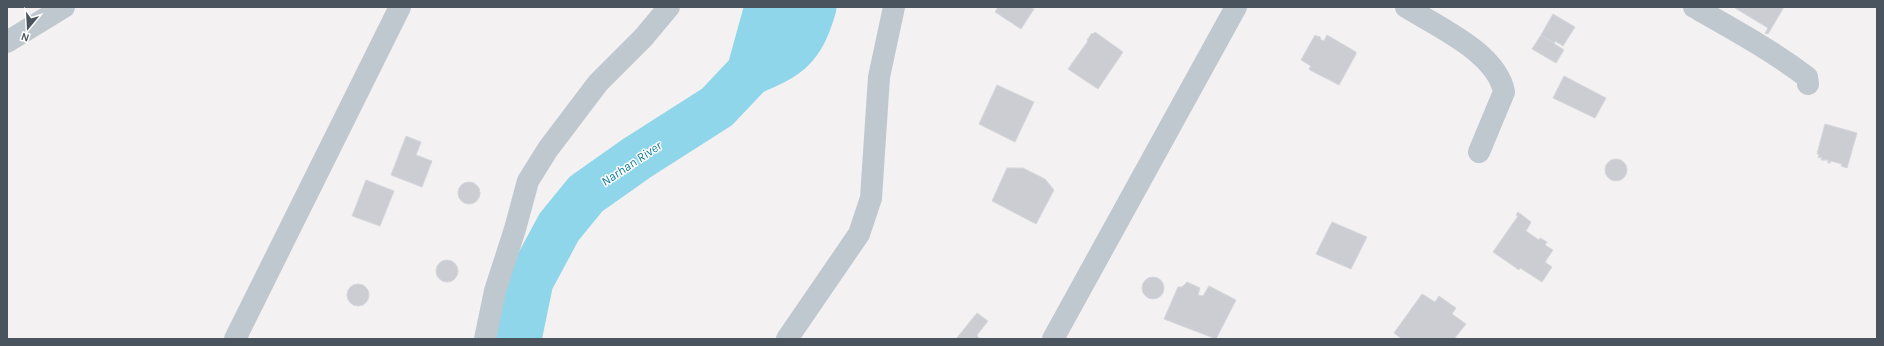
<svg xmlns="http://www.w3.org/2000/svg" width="1884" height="346" font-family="Karla,sans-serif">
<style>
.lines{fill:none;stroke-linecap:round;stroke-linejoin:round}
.river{stroke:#90d6ea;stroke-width:47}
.building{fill:#cbcdd3;stroke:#d5d7dc}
.minor{stroke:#bfc8cf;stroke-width:22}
.labels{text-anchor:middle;stroke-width:3;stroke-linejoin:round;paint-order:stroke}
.water-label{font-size:13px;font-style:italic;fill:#117c9b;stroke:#fff}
</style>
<rect width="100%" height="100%" fill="#f3f1f1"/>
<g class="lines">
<g class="river">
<path d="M750 72C789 56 801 48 813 7"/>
<polyline points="518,339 530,281 559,227 586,194 637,158 717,107 750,72 768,7"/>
</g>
</g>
<g class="building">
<polygon points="998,7 1030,7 1034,9 1021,29 995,12"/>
<polygon points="1736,7 1784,7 1768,34 1765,33 1768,28 1735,8"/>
<polygon points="1553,14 1575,27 1563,46 1555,41 1554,44 1541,35"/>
<polygon points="1095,32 1123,52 1098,89 1068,69 1088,41 1087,40 1092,33 1093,34"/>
<polygon points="1315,35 1318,37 1319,36 1321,38 1320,39 1324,41 1327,35 1356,52 1356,54 1339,85 1310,70 1309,69 1311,66 1301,60"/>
<polygon points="1541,35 1564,50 1556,63 1532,49"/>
<polygon points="1564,76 1606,98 1595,118 1553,98"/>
<polygon points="997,85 1034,102 1015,142 979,124"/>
<polygon points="1825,124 1857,133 1847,168 1841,166 1842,164 1831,161 1830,163 1828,163 1828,160 1821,160 1822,157 1818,158 1819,154 1817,154"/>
<polygon points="406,136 421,142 416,155 432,161 422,187 391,175"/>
<circle cx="1616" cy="170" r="11"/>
<polygon points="1007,168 1023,168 1045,179 1054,190 1036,224 992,201"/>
<polygon points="366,180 394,191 380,226 352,216"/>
<circle cx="469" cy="193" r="11"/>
<polygon points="1518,212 1531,222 1526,231 1539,240 1540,238 1547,242 1545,245 1553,250 1545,262 1552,267 1542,282 1520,268 1519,270 1493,252 1518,216 1516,215"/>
<polygon points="1332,222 1367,237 1351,269 1316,254"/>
<circle cx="447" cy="271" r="11"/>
<circle cx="1153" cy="288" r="11"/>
<polygon points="1187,282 1200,288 1198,295 1203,296 1209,286 1236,300 1216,339 1164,319 1178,287 1182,287"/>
<circle cx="358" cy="295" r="11"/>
<polygon points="1422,294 1435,302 1439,296 1456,308 1452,314 1466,324 1454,339 1402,339 1394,333"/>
<polygon points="977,313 988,321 977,335 979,339 956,339"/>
</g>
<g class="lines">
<g class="minor">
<path d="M1406 7C1438 27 1497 53 1504 92L1479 152"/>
<path d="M1694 7C1733 29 1771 50 1807 77L1808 84"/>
<polyline points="7,42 64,7"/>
<polyline points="235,339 400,7"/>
<polyline points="485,339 495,291 515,229 528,181 548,149 598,83 643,38 669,7"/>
<polyline points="787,339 859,234 871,198 879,77 894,7"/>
<polyline points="1053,339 1236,7"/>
</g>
</g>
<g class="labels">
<g class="water-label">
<text transform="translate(631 163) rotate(-34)" y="5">Narhan River</text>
</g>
</g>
<rect width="1884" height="346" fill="none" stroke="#49545e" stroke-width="16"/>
<g transform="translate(28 28) rotate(198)" stroke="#ffffff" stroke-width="3" paint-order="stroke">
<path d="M0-3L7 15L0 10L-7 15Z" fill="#49545e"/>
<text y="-6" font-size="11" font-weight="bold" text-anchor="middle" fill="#49545e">N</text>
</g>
</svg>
